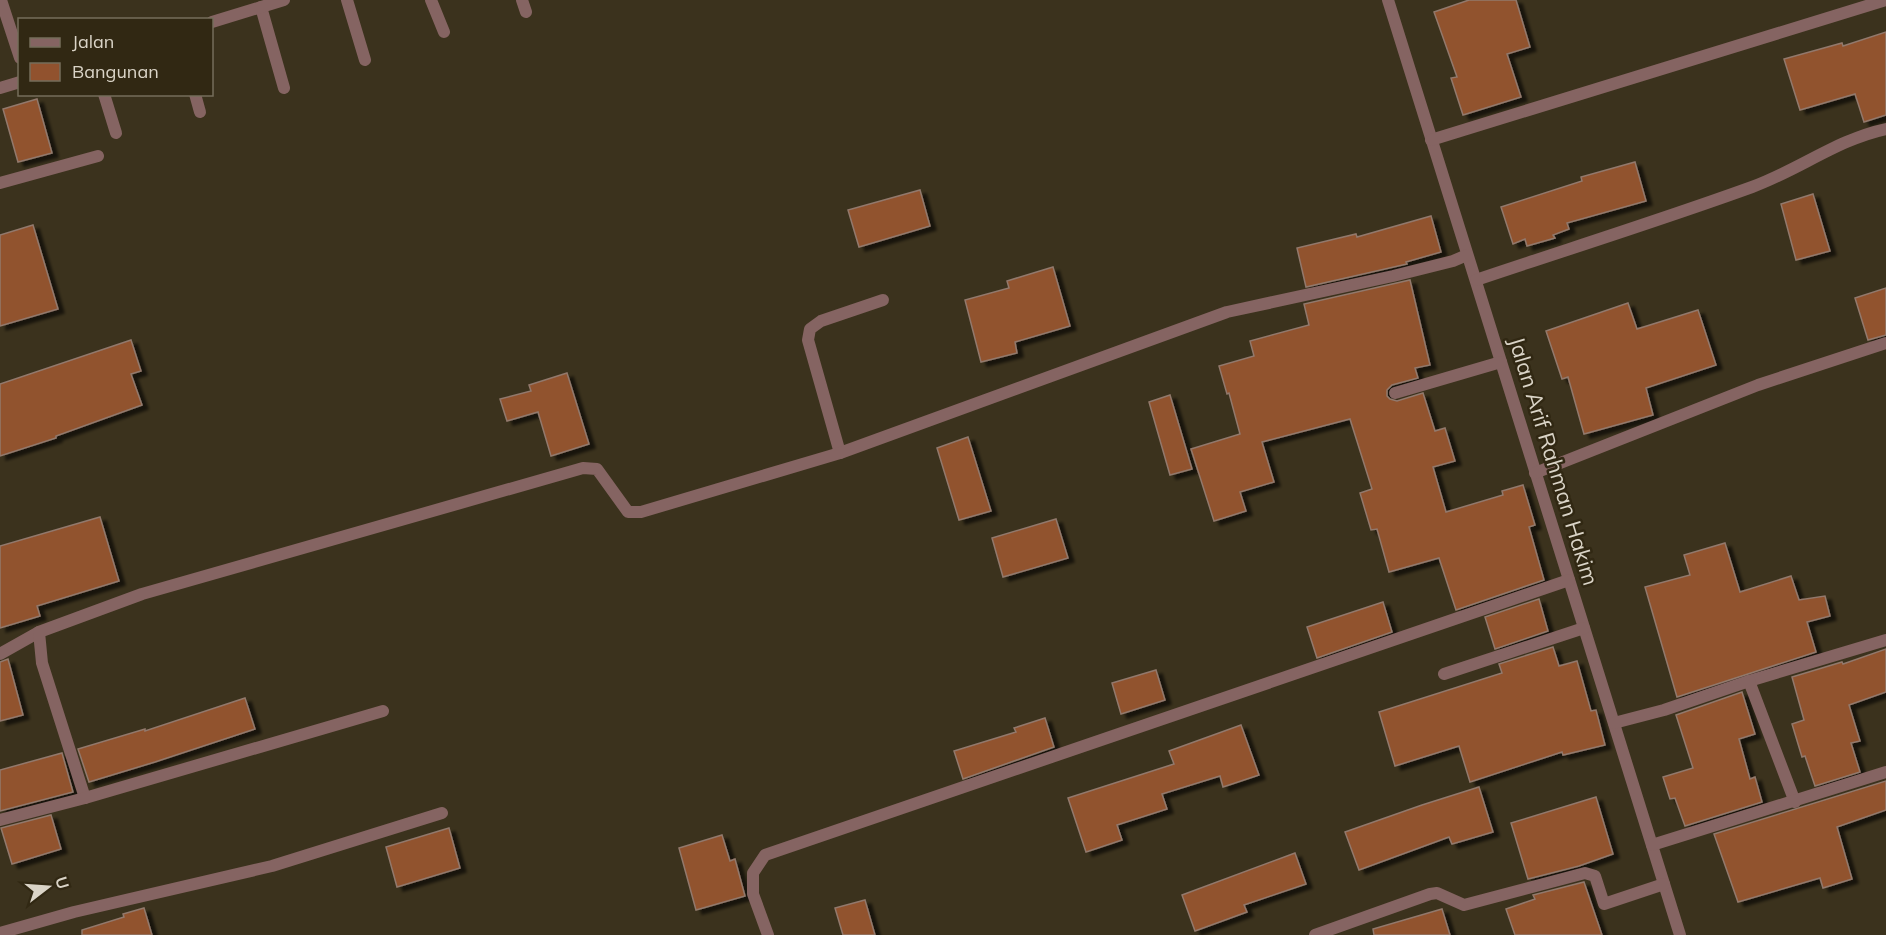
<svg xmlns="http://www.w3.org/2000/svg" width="1886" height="935" font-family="Mulish,sans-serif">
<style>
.building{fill:#91522e;stroke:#92796c;stroke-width:1.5;filter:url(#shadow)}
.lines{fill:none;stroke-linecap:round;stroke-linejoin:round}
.minor{stroke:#856462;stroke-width:12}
.labels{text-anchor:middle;stroke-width:5;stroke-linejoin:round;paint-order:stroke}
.street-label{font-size:22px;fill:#dad4c7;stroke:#312813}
</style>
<defs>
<filter id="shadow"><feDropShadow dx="6" dy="4" stdDeviation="1.5" flood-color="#0009"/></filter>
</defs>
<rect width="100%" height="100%" fill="#3b321d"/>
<g class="building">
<polygon points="1469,0 1516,0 1530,47 1507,54 1521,97 1463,115 1451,78 1457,77 1434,12"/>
<polygon points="1886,32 1886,115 1864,122 1855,94 1800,110 1784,59 1842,43 1843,46"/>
<polygon points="37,99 52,153 18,162 3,109"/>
<polygon points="1635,162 1646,201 1567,223 1569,229 1553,235 1555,238 1527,246 1525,239 1513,244 1501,207 1582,181 1581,177"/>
<polygon points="920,190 930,226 859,247 848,210"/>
<polygon points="1813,194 1830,251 1796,260 1781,204"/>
<polygon points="1431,216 1441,252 1406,262 1407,264 1306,287 1297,248 1356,234 1357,237"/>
<polygon points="33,225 58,309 0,326 0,235"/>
<polygon points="1053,267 1070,326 1015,342 1017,353 981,362 965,300 1009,288 1007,281"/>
<polygon points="1410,280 1430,365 1415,368 1418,378 1392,385 1387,390 1387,396 1390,399 1397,401 1423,393 1435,431 1445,428 1455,461 1433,467 1446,512 1503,495 1502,491 1523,485 1535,525 1529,527 1544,580 1456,610 1439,558 1389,572 1377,529 1371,530 1360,493 1372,489 1350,419 1262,442 1274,482 1240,492 1246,511 1214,521 1191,449 1240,434 1229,393 1227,394 1219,366 1254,356 1250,341 1309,325 1304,304"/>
<polygon points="1886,288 1886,335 1868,340 1855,298"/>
<polygon points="1628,303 1637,329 1698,310 1716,365 1646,388 1653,415 1584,434 1568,377 1562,379 1546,331"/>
<polygon points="131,340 141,371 131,374 142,405 56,436 56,438 0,456 0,384"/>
<polygon points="567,373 589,444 551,456 538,412 507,421 500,399 531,391 529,385"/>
<polygon points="1170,395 1192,469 1170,475 1149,402"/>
<polygon points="968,437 991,511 959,520 937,448"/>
<polygon points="100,517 119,581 37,606 40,616 0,628 0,546"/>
<polygon points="1056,519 1068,558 1003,577 992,538"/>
<polygon points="1725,543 1740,592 1791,576 1799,600 1825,596 1830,616 1807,622 1816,652 1677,697 1645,587 1690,575 1684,555"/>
<polygon points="1539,599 1548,631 1495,649 1485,617"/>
<polygon points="1383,602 1392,632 1317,658 1307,627"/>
<polygon points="1553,647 1559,666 1577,661 1591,711 1596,710 1605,745 1563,755 1562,752 1470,782 1459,746 1395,766 1379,712 1502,673 1499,664"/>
<polygon points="1886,649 1886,692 1849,705 1860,741 1851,743 1860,772 1815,786 1805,756 1802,757 1792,724 1804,720 1792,677 1842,662 1843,664"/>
<polygon points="8,659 23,715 0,721 0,662"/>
<polygon points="1156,670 1165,700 1121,714 1112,683"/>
<polygon points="1742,692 1755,734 1739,739 1750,779 1755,777 1762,802 1685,826 1675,798 1670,799 1663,777 1693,768 1676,715"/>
<polygon points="245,698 255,729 155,762 89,782 78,749 145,729 145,731"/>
<polygon points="1045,718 1054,747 963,779 954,751 1016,732 1014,728"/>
<polygon points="1241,725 1259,775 1223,787 1220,776 1162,794 1167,809 1117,825 1122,840 1086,852 1068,798 1174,764 1169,751"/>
<polygon points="62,753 73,792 0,811 0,770"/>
<polygon points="1886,781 1886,810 1837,827 1852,879 1823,888 1820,878 1738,902 1714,834"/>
<polygon points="1479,787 1493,832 1452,844 1449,837 1359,870 1345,832 1422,805"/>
<polygon points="1596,797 1613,854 1579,866 1528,879 1511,823"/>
<polygon points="51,815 61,849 12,864 1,828"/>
<polygon points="449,828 460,868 397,887 386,847"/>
<polygon points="722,835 730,861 735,859 745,896 696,910 679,848"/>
<polygon points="1295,853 1306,884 1244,905 1247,912 1195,931 1182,895"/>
<polygon points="1584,882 1602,935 1515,935 1506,909 1535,899 1533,895"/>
<polygon points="865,900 875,935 843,935 835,908"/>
<polygon points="144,908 152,935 82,935 82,930 124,917 123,914"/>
<polygon points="1442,909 1450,935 1374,935 1373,929"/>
</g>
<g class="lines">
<g class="minor">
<polyline points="1,0 20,58"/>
<polyline points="347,0 365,60"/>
<polyline points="431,0 444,32"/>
<polyline points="522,0 526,12"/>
<polyline points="1388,0 1680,935"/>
<polyline points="261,7 284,88"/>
<polyline points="212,22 284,0"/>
<polyline points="0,88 20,82"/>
<polyline points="104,94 116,133"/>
<polyline points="195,94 200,112"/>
<polyline points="1431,140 1886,0"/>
<polyline points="0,183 98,156"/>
<path d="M1476 280C1568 249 1661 220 1752 187 1799 170 1838 139 1886 129"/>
<polyline points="1395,393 1501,362"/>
<polyline points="840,453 808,340 810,329 821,321 883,300"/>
<polyline points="1535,473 1758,385 1886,343"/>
<polyline points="0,654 39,632"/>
<polyline points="1444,674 1584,628"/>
<polyline points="1749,681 1886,640"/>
<polyline points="1614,723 1664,710 1749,681 1795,802"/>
<polyline points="85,798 42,663 39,632 142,594 583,468 597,469 628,512 641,512 840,453 1227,312 1393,276 1453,261 1467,255"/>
<polyline points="0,820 85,798 383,711"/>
<polyline points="1652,845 1886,772"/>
<polyline points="0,933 74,912 272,866 442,813"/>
<polyline points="768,935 753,894 753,873 765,855 1569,580"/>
<polyline points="1315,935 1430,894 1437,893 1464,905 1585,873 1595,876 1604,904 1664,884"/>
</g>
</g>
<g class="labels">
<g class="street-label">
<text transform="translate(1554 461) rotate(73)" y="8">Jalan Arif Rahman Hakim</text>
</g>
</g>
<rect x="18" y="18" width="195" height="78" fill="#312813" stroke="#756d5b" stroke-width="1.5"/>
<rect x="30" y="38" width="30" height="9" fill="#856462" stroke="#756d5b" stroke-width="1.5"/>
<text x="72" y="48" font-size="18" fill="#dad4c7">Jalan</text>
<rect x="30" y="63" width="30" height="18" fill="#91522e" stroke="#756d5b" stroke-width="1.5"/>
<text x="72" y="78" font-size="18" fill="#dad4c7">Bangunan</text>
<g transform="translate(48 887) rotate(73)" stroke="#312813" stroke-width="4.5" paint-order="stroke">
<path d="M0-4.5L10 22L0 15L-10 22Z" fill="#dad4c7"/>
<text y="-9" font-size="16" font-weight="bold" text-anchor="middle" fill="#dad4c7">U</text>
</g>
</svg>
